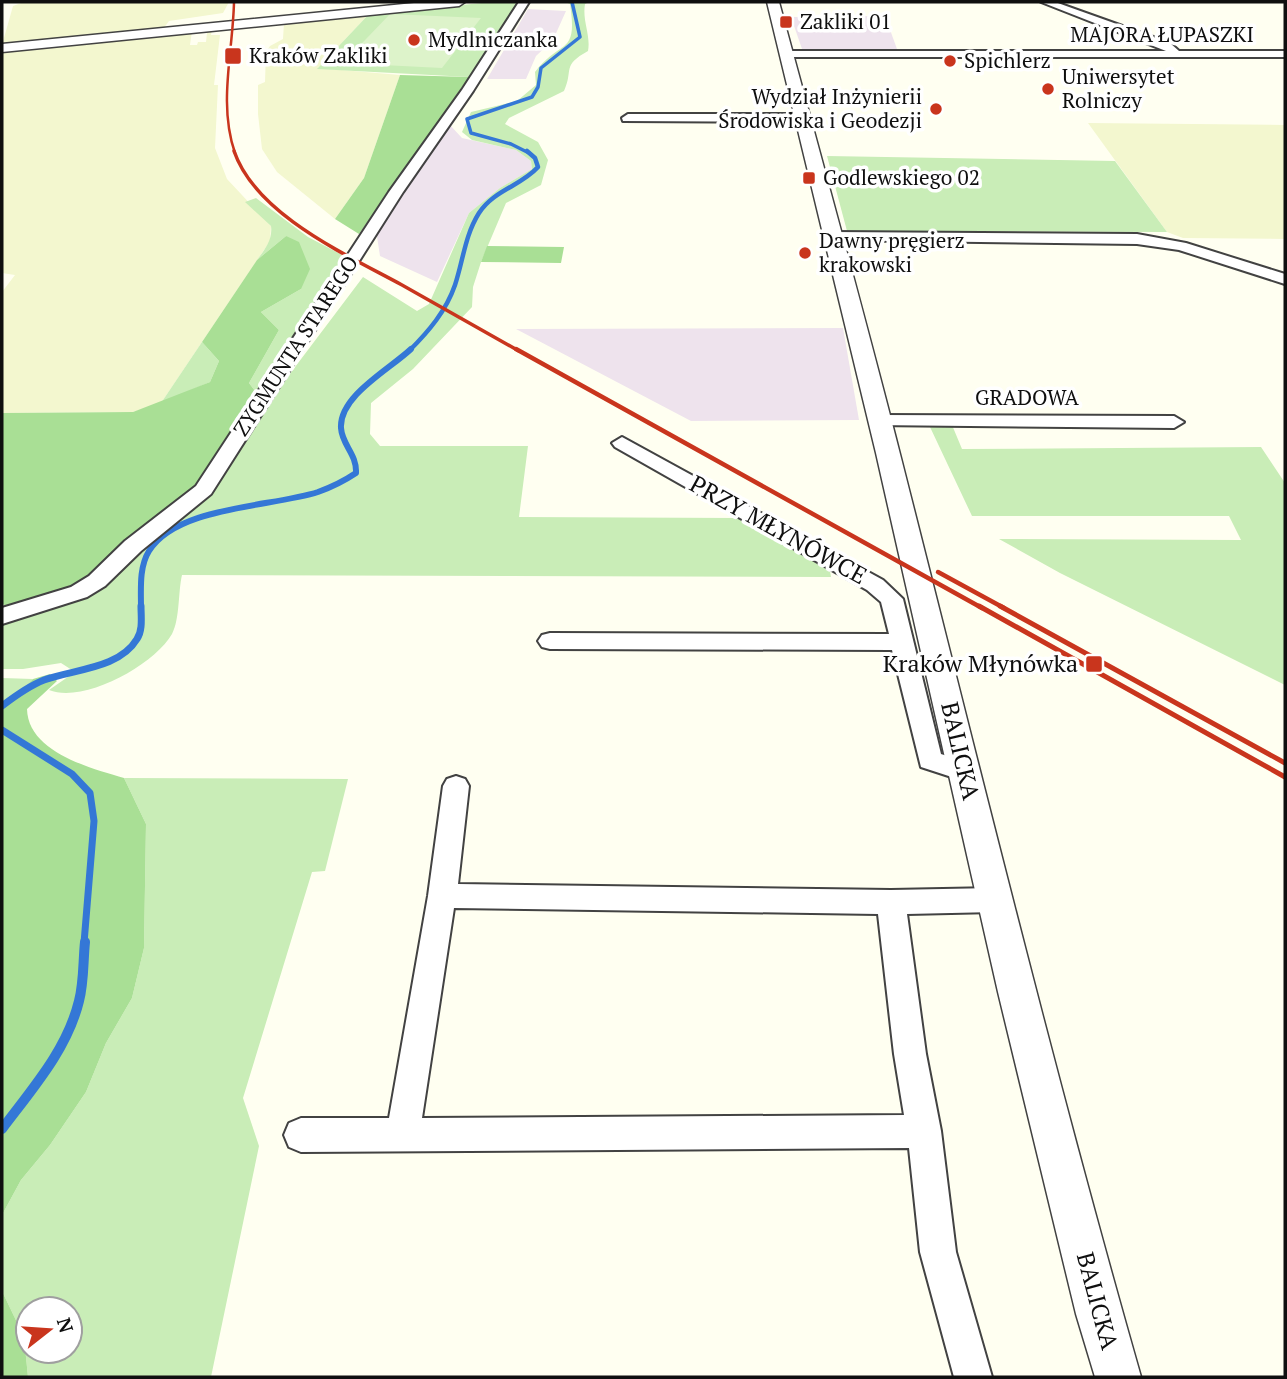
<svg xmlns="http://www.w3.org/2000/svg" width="1287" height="1379" font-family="'PT Serif',serif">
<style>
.industrial{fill:#eee3ed}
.farmland{fill:#f3f7cf}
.green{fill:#c9edb7;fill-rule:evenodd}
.forest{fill:#a9df95}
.pitch{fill:#ddf3ca}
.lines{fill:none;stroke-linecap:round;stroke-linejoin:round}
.stream-far4{stroke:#3477d6;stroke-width:3.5}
.stream-far3{stroke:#3477d6;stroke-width:4.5}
.stream-far2{stroke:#3477d6;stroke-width:6}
.stream-far1{stroke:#3477d6;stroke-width:7}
.stream{stroke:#3477d6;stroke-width:10}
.minor-casing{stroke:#424242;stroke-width:4}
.tertiary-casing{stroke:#424242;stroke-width:3}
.minor{fill:#fff;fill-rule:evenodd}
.tertiary{fill:#fff;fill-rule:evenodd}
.rail-far3{stroke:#c9351d;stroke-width:2.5}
.rail-far2{stroke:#c9351d;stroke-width:3.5}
.rail-far1{stroke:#c9351d;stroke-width:4.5}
.rail{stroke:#c9351d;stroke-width:5}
.poi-dot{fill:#c9351d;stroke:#fff;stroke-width:2.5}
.labels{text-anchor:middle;stroke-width:7;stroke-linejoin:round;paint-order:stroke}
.far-poi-label{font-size:21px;fill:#0f0f0f;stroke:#fff;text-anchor:start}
.far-street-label{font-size:21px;fill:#0f0f0f;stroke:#fff}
.street-label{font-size:24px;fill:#0f0f0f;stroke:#fff}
.poi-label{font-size:24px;fill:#0f0f0f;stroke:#fff;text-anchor:end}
</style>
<rect width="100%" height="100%" fill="#fffff1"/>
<g class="industrial">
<polygon points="528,9 566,11 553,40 536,56 526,79 487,79"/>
<polygon points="885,16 897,49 802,49 791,17"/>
<polygon points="449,124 462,138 516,150 531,161 532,169 500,188 469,213 437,282 380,256 376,230"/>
<polygon points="843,328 859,420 691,421 516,329"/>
</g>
<g class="farmland">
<polygon points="24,2 229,2 223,13 169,21 163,29 2,45 13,6"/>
<polygon points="369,14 318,68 400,75 364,178 335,219 277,172 262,149 258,114 258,85 265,82 266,52 270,46 283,39 284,23"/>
<polygon points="212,29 211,35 220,35 214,85 218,85 215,148 227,179 271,226 270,241 161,403 133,412 2,413 2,292 15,275 2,273 2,49 192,31 190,45 197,45 198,42 206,42 207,33 203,30"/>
<polygon points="1088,123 1285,125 1285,239 1183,238 1167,232"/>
</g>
<g class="green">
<polygon points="492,2 519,2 469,77 317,69 369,14"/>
<path d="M565 2H589L585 4C582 21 591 35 588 51 561 66 574 69 564 91L509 118 505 124 538 142 548 160 541 185 506 203 481 262 473 287 472 307 413 369 371 403 370 434 380 446H528L519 517 737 518 830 571 831 577 182 575C178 592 180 619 172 634 154 665 84 704 49 690L75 672 61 663 23 669H2V619L49 606 213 488 283 383 363 277 417 311 429 304 469 213 500 188 532 169 531 161 516 150 472 140 462 132 471 112 517 101 536 85 535 72C561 38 578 57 570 4Z"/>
<polygon points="827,156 1115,161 1167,232 847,231"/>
<path d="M256 198 308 237 346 257 258 395 249 383 279 330 261 312 301 289 286 236 257 260C264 250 273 240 271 226L245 202Z"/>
<polygon points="202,342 219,361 210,382 161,403"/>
<polygon points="952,425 962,449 1261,447 1285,483 1285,685 1060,573 999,539 1241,540 1229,516 972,516 930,427"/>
<polygon points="2,678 33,679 2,709"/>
<path d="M124 778 348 779 325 871 312 872 243 1098 259 1146 211 1377H28L24 1337 2 1291V1215L21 1180 50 1145 86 1092 106 1043 132 998 144 948 146 824ZM28 1309H70V1351H28Z"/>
</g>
<g class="forest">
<polygon points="400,75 469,77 359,234 335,219 364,178"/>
<polygon points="286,236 299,242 310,269 301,289 261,312 279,330 249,383 258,395 196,493 75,588 14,609 2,604 2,413 133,412 210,382 219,361 202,342 257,260"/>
<polygon points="487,246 564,247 561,263 481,262"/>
<path d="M50 674 57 681 27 709C28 752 90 768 124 778L146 824 144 948 132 998 106 1043 86 1092 50 1145 21 1180 2 1215V709L33 679Z"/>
<polygon points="2,1291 24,1337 28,1377 2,1377"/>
</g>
<polygon class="pitch" points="390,14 481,18 442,68 343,63"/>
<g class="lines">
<polyline class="stream-far4" points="529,153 511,144 471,133 467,119 532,97 538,87 541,68 580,37 572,2"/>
<path class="stream-far3" d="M409 351C429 331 446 311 455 285 463 261 465 235 479 213 494 190 521 186 538 167L535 158 527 151"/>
<path class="stream-far2" d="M141 608C141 589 139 567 149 551 177 506 272 507 318 492 332 487 344 481 356 473 357 454 342 445 341 428 339 396 390 369 411 349"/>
<g class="stream-far1">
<path d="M2 706C15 696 29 686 44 680 74 669 119 669 137 639 143 630 141 617 141 606"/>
<polyline points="2,730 72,774 90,793 94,821 84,943"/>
</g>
<path class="stream" d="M2 1129C32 1089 67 1050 79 1001 84 982 83 961 85 942"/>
<defs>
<g id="minor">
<polygon points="519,2 529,2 473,91 403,192 211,494 141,551 105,586 87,597 2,624 2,608 71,587 89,576 125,541 196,486 389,192 462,90"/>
<polygon points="1041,2 1055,2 1170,43 1179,51 1285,51 1285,57 787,57 781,54 787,51 1166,51"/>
<polygon points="628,114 803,114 809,118 803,122 623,121 622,118"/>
<polygon points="833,232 1137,234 1186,243 1285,274 1285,284 1179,250 1137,244 828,240 825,237"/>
<polygon points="879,415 1174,416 1184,422 1174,428 872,425 870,421 872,417"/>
<polygon points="622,437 883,580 903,599 941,754 973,764 977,771 973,778 964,781 921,767 892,650 550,649 542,647 538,641 542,635 550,633 889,634 881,602 867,590 615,447 612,443"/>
<path d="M456 776 465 779 469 786 458 884 891 890 995 888 1005 891 1009 900 1005 909 995 912 907 914 926 1054 941 1131 956 1252 992 1377H954L920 1252 909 1148 301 1152 289 1147 284 1135 289 1123 301 1118H389L428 896 443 786 447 779ZM454 908 878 914 894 1054 904 1115 422 1118Z"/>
</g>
<g id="tertiary">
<polygon points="424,2 465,2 459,6 2,52 2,44"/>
<path d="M767 2H779C820 154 862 305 901 458 979 765 1054 1073 1141 1377H1095L1076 1314 998 992 876 453Z"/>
</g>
</defs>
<use href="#minor" class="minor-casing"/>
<use href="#tertiary" class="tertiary-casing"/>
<use href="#minor" class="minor"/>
<use href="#tertiary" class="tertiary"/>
<path class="rail-far3" d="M234 2C233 52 218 104 235 153"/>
<path class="rail-far2" d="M234 151C256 215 347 255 402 285 441 307 480 329 519 351"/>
<g class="rail-far1">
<polyline points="516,349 982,608"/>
<polyline points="938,572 1004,608"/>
</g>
<g class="rail">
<polyline points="979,606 1285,777"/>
<polyline points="1000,606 1285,763"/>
</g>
</g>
<g class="poi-dot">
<rect x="779" y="15" width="14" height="14" rx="3.5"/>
<circle cx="414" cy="40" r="7"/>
<rect x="224" y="47" width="18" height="18" rx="3.5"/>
<circle cx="950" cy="61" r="7"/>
<circle cx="1048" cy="89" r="7"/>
<circle cx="936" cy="109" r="7"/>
<rect x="802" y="171" width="14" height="14" rx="3.5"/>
<circle cx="805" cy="253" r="7"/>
<rect x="1085" y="655" width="18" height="18" rx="3.5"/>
</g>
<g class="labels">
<g class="far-poi-label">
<text x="800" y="29">Zakliki 01</text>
<text x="428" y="47">Mydlniczanka</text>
<text x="249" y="63">Kraków Zakliki</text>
<text x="964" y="68">Spichlerz</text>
<text x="1062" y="84">Uniwersytet<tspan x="1062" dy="24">Rolniczy</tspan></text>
<text x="922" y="104" text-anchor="end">Wydział Inżynierii<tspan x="922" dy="24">Środowiska i Geodezji</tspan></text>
<text x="823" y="185">Godlewskiego 02</text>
<text x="819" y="248">Dawny pręgierz<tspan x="819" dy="24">krakowski</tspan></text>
</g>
<g class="far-street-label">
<text x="1162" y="42">MAJORA ŁUPASZKI</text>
<text transform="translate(296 346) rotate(-57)" y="7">ZYGMUNTA STAREGO</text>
<text x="1027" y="405">GRADOWA</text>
</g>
<g class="street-label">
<text transform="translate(778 530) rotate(29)" y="8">PRZY MŁYNÓWCE</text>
<text transform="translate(960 751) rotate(77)" y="8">BALICKA</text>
<text transform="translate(1097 1301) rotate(75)" y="8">BALICKA</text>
</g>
<g class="poi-label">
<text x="1078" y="672">Kraków Młynówka</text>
</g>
</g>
<rect width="1287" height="1379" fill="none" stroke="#0f0f0f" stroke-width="7"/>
<g transform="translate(49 1330) rotate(73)"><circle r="33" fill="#ffffff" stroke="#9f9f9f" stroke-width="2"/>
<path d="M0-5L12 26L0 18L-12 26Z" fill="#c9351d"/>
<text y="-10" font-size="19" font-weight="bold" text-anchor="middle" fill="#0f0f0f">N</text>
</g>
</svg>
